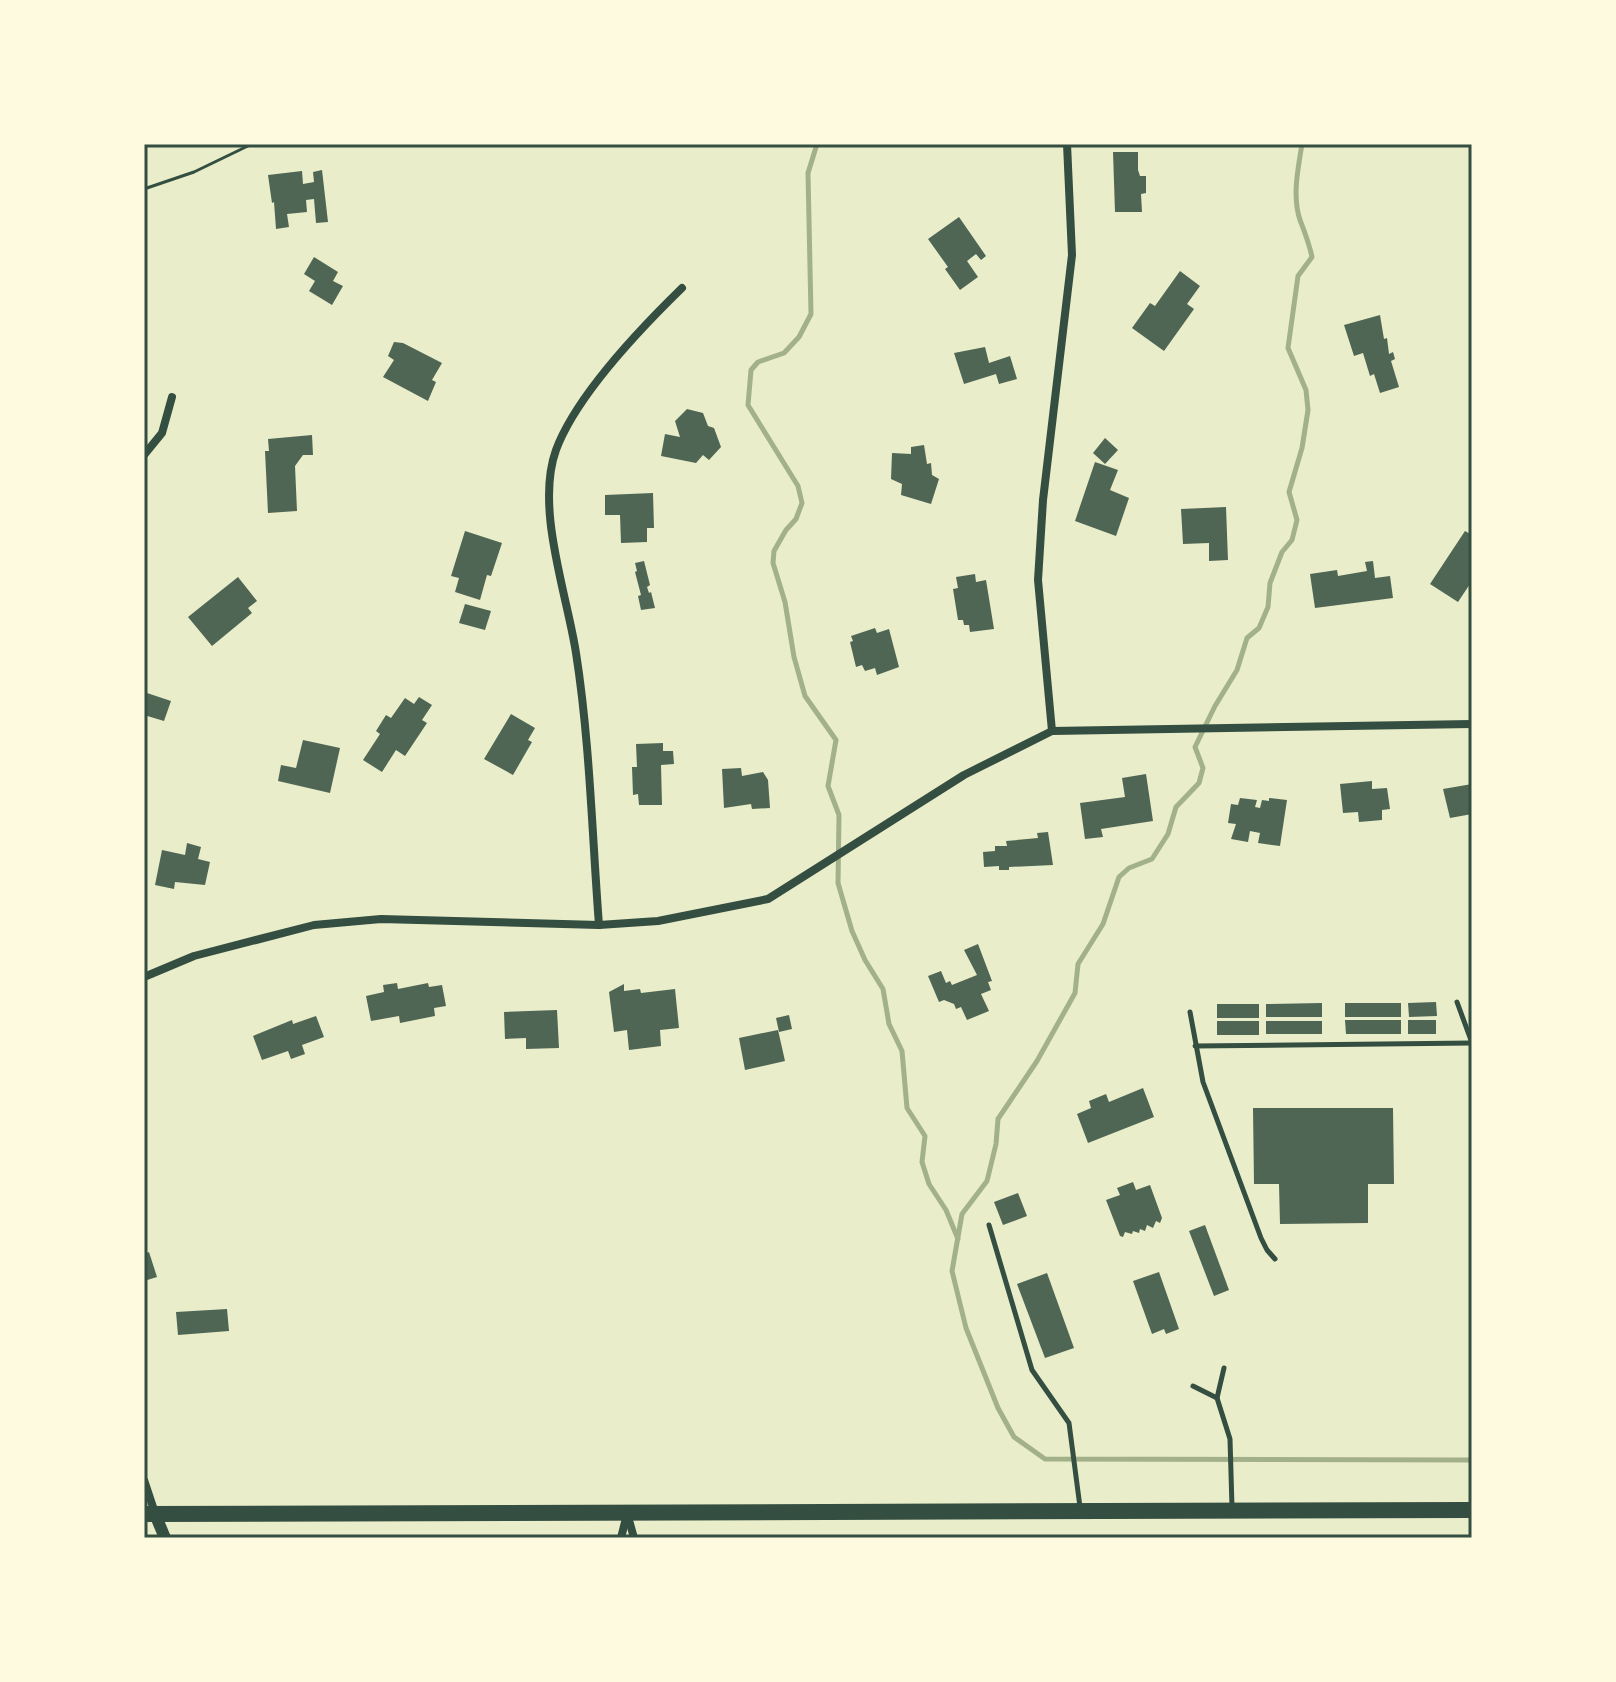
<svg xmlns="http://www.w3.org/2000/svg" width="1616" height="1682" font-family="'Varela Round',sans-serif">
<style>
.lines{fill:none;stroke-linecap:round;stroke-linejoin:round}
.stream{stroke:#a3b18a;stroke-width:5}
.building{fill:#4f6655}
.path{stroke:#344e41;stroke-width:3}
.service{stroke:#344e41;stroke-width:5}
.minor{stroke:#344e41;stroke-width:8}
.tertiary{stroke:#344e41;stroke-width:12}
.trunk{stroke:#344e41;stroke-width:16}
.neatline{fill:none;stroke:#344e41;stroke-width:3}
</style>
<rect width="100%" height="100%" fill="#e9edc9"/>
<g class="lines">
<g class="stream">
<polyline points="817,144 808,173 811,314 799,337 784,353 758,362 751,370 748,405 798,486 802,503 796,519 786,530 774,551 773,563 785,602 794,657 805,696 836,740 828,786 839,815 838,883 852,931 865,960 883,989 889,1024 902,1051 907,1108 925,1136 922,1162 929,1184 946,1210 958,1239"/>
<path d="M1302 144C1298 169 1292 196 1300 220 1305 233 1309 243 1312 257L1298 276 1288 348 1306 390 1308 410 1302 448 1289 492 1297 520 1292 540 1282 552 1270 583 1268 607 1259 628 1247 638 1237 670 1215 706 1195 747 1203 768 1199 783 1176 807 1168 834 1152 859 1129 868 1119 877 1103 924 1078 964 1075 993 1037 1061 998 1119 996 1144 987 1181 962 1214 952 1271 966 1328 998 1408 1014 1437 1045 1459 1472 1460"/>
</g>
</g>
<g class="building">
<polygon points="1113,152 1138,152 1138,170 1140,176 1146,176 1146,193 1141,194 1142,212 1115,212"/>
<polygon points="322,170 328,222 316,223 314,199 306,200 307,212 287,214 289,227 276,229 274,202 272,203 268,175 302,171 303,184 314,182 313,172"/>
<polygon points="959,217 986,256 981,260 976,254 967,261 978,277 960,290 945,269 948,267 928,239"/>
<polygon points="314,257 338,272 333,281 343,286 332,305 309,291 315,281 304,274"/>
<polygon points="1180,271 1200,286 1187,304 1194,309 1164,351 1132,328 1150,303 1155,306"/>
<polygon points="1380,315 1384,339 1387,338 1389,354 1393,352 1395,359 1391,361 1399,387 1380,393 1374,374 1370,376 1363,353 1354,356 1344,325"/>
<polygon points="394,342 403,343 442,363 432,380 436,382 428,401 383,377 394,360 388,356"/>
<polygon points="985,347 989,363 1010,356 1017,379 999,384 996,374 964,384 954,353"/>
<polygon points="687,409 703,413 708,426 714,428 721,447 709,460 703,455 696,463 661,456 665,434 680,437 675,421"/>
<polygon points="312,435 313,455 303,455 295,466 297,511 268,513 265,451 269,451 268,439"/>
<polygon points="1105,438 1118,450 1105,464 1093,453"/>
<polygon points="924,445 927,464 931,463 932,475 939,479 931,504 901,495 902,484 891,479 892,453 911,454 911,447"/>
<polygon points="1095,462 1118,470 1110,490 1129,498 1116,536 1075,521"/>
<polygon points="653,493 654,528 647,528 647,542 621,543 620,515 605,515 605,495"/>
<polygon points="1226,507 1228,560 1209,561 1209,543 1183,544 1181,509"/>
<polygon points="465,531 502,543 491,576 487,575 480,600 455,592 459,578 451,576"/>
<polygon points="1465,531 1472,535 1472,581 1458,602 1430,584"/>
<polygon points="644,561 650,585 647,587 649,593 651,592 655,608 641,610 638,596 641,595 635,572 637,571 635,563"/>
<polygon points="1373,561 1375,578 1390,576 1393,598 1315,608 1310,574 1337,570 1338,576 1367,571 1365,562"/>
<polygon points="975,574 976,582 986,580 994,629 970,632 969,625 964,625 963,620 958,620 953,589 958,588 956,577"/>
<polygon points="238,577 257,601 248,608 252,613 212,646 188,617"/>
<polygon points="465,604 491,611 485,630 459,623"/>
<polygon points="875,628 877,633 889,629 899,667 877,675 875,668 865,671 862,665 856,667 850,642 853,641 851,636"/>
<polygon points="144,692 171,701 164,721 144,715"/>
<polygon points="419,697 432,705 422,720 427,723 405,756 396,750 382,772 363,760 380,734 376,731 386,715 391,718 405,698 414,704"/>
<polygon points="511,714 535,728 528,740 532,742 513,775 484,759"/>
<polygon points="303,740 340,748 330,793 278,781 281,765 296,768"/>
<polygon points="663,743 663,751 673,751 674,764 661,765 662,805 639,805 638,794 633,795 632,767 637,767 636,744"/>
<polygon points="741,768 742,776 763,772 768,780 770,808 752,809 751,804 724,808 722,769"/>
<polygon points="1146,774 1153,821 1101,829 1103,837 1085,839 1080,803 1125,797 1122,778"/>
<polygon points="1372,781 1372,789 1387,788 1390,809 1382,810 1382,820 1359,822 1358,812 1343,813 1340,784"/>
<polygon points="1472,784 1472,814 1450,818 1443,789"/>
<polygon points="1240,798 1257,800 1255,807 1260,808 1262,800 1269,801 1269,798 1287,800 1280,846 1258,843 1260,833 1250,831 1248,842 1231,839 1236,824 1228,823 1231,804 1238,805"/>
<polygon points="1048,832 1053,865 1009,867 1009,870 999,870 999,866 984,867 983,852 995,851 995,846 1007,846 1006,841 1038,838 1037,833"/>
<polygon points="187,843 201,847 198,859 210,862 205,885 175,882 174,889 155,885 162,850 185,855"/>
<polygon points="978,944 992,981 988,982 991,990 981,994 989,1011 967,1020 961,1007 956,1009 954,1004 944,1000 939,1002 928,976 941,971 946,983 950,981 952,985 977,975 964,950"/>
<polygon points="397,983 398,989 428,983 429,987 442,985 446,1006 434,1008 435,1016 400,1023 399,1016 371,1021 366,996 384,992 383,985"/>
<polygon points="624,984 624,991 640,989 641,993 675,989 679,1028 660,1030 661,1046 629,1050 627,1030 614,1032 609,992"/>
<polygon points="1436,1002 1437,1016 1409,1017 1408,1003"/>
<polygon points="1322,1003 1322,1017 1266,1017 1266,1004"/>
<rect x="1345" y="1003" width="56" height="14"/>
<rect x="1217" y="1004" width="42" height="14"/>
<polygon points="557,1010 559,1048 526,1049 526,1038 505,1039 504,1012"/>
<polygon points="789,1015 792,1029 779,1032 776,1018"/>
<polygon points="316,1016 324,1037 302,1045 305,1054 291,1059 288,1051 262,1060 253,1036 292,1020 293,1024"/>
<polygon points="1345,1020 1401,1020 1401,1034 1346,1034"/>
<rect x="1408" y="1020" width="28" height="14"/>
<rect x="1217" y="1021" width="42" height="14"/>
<rect x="1266" y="1021" width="56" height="13"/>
<polygon points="778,1030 785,1061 745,1070 739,1038"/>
<polygon points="1143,1088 1154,1117 1088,1143 1077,1114 1091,1108 1089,1101 1106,1094 1109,1102"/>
<polygon points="1253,1108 1393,1108 1394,1184 1368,1184 1368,1223 1280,1224 1279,1184 1254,1184"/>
<polygon points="1133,1182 1136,1190 1150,1185 1162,1218 1160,1223 1156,1221 1153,1228 1147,1225 1145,1231 1140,1229 1139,1233 1133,1231 1132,1234 1125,1232 1123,1237 1120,1236 1106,1200 1120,1195 1117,1188"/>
<polygon points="1018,1193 1027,1216 1003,1225 994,1202"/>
<polygon points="1205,1225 1229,1290 1214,1296 1189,1231"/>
<polygon points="149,1252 157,1277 144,1281 144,1254"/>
<polygon points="1159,1272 1179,1329 1166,1334 1164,1329 1152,1334 1133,1281"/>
<polygon points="1047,1273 1074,1348 1045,1358 1017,1284"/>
<polygon points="227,1309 229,1331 178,1335 176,1312"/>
</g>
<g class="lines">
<polyline class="path" points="144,189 194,172 252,144"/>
<g class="service">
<polyline points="1457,1002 1472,1043"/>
<polyline points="1190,1012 1203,1082 1261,1238 1267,1250 1275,1259"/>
<polyline points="1195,1046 1472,1043"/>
<polyline points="989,1225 1032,1370 1069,1423 1080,1507"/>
<polyline points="1224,1368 1217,1398 1230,1439 1232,1507"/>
<polyline points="1193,1386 1217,1398"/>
</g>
<g class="minor">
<polyline points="144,455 162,433 172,397"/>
<polyline points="1052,731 1038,580 1043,500 1072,255 1067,144"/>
<path d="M599 925C592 835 590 742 576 653 567 594 535 508 556 450 576 396 641 328 682 288"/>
<polyline points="144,977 194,956 314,925 381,919 599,925 658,921 768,899 964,775 1052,731 1472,724"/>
<polyline points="144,1480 155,1513"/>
<polyline points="627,1513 634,1538"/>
<polyline points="621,1538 627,1514"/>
</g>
<polyline class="tertiary" points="155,1514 165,1538"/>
<polyline class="trunk" points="144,1514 1472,1510"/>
</g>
<rect width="1616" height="1682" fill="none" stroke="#fefae0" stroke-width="292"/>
<rect x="146" y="146" width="1324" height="1390" class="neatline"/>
</svg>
